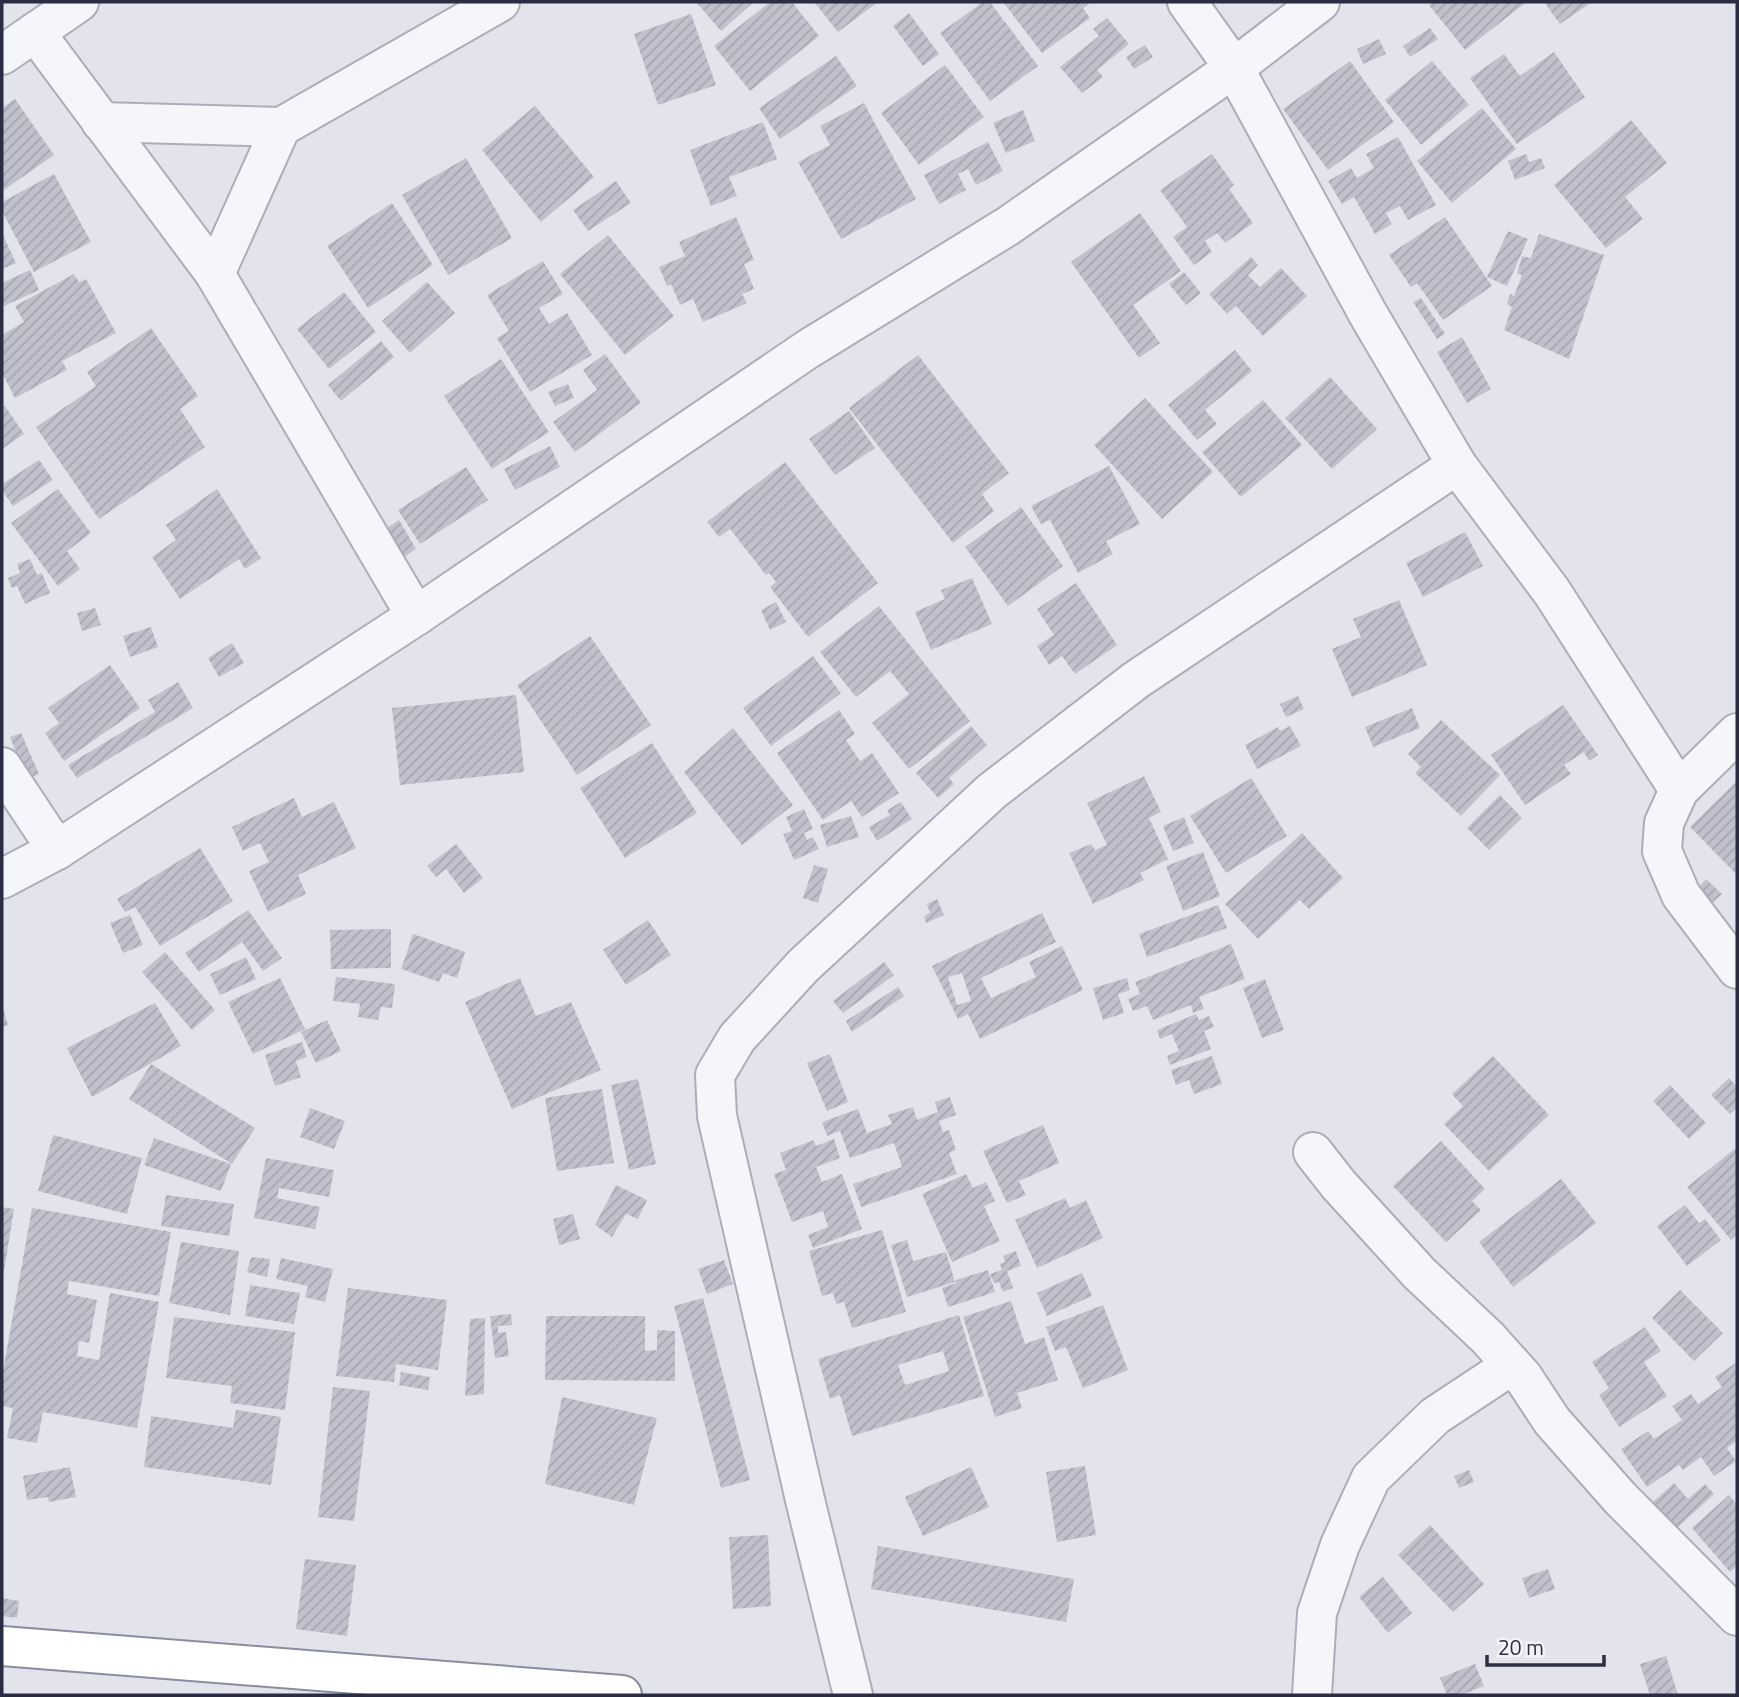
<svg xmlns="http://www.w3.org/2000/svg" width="1739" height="1697" font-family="'Titillium Web',sans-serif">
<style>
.building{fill:url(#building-hatch);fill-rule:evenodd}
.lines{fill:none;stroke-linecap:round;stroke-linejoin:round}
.minor-casing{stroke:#acadb8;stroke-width:42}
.tertiary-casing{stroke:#acadb8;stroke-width:42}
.trunk-casing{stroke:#8a8da1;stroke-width:42}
.minor{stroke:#f5f6f9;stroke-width:38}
.tertiary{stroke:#f5f6f9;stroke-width:38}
.trunk{stroke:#fff;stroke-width:38}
</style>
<defs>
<pattern id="building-hatch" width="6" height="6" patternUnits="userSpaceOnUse" patternTransform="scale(1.75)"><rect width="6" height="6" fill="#c0c1cd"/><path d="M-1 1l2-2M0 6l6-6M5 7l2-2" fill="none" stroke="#a5a6b1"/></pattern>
</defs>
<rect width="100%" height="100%" fill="#e3e4eb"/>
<g class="building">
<polygon points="696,2 754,2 721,31"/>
<polygon points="770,2 792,2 819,36 750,91 714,46"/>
<polygon points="814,2 878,2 838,32"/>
<polygon points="983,2 990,2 1038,66 990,101 940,33"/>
<polygon points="1003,2 1091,2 1083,8 1090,18 1042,53"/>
<polygon points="1433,2 1522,2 1524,4 1465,50 1429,5"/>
<polygon points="1544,2 1592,2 1560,24"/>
<polygon points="909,13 939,54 923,66 893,26"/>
<polygon points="691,14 716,85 658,105 634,34"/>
<polygon points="1107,18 1129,44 1097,70 1103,77 1082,93 1060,67 1099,36 1093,29"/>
<polygon points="1430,28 1438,39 1410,57 1403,46"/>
<polygon points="1379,39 1386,54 1363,64 1357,49"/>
<polygon points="1145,45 1153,57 1134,69 1126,57"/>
<polygon points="1554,52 1585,97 1517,144 1470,78 1504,54 1520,76"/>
<polygon points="836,56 857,86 780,139 759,108"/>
<polygon points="1350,61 1394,122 1328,170 1283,109"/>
<polygon points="1432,61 1469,105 1421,145 1385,100"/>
<polygon points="945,65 984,117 919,165 881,113"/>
<polygon points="15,99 54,155 4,190 2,188 2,108"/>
<polygon points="864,103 916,199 841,239 798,162 830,145 820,126"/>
<polygon points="535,106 594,177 541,222 482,150"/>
<polygon points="1482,108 1516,149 1452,203 1417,161"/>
<polygon points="1023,110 1035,141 1006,153 993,123"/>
<polygon points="1631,120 1667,163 1625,197 1643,219 1606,248 1554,185"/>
<polygon points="763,122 777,159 729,177 737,196 711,206 690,150"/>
<polygon points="1398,137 1436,205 1408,220 1400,206 1386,213 1392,224 1375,234 1354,197 1342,204 1328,181 1351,168 1357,178 1374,168 1366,154"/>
<polygon points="988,142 1003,171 976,185 968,169 958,174 966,190 939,204 924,175"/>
<polygon points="1212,154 1234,185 1229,189 1253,223 1225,243 1217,233 1205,241 1212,252 1194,265 1173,237 1187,227 1160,190"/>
<polygon points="1526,154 1529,162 1541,158 1545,168 1515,180 1508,161"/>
<polygon points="466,158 512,238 448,275 402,195"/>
<polygon points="54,174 91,242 34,272 2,211 2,202"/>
<polygon points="616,181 631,203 588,231 573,210"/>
<polygon points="392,203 433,265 368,308 327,246"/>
<polygon points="1140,213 1181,271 1133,305 1160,343 1139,358 1071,262"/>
<polygon points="736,217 754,260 744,264 754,289 742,294 747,303 703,322 693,299 680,305 671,284 667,286 659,267 685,256 679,242"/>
<polygon points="1445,217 1492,286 1443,320 1417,283 1411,287 1389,255"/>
<polygon points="1508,231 1528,239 1507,286 1487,277"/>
<polygon points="2,233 16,263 2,269"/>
<polygon points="1539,234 1604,255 1569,359 1504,330 1512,307 1507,304 1510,294 1514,296 1522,275 1517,274 1522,256 1531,258"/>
<polygon points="608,235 674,316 625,355 560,274"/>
<polygon points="1251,257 1258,265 1248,275 1260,287 1281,268 1307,296 1263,336 1236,306 1227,314 1209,294"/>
<polygon points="543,261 563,294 539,308 549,324 567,313 592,355 530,392 497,338 509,331 487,295"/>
<polygon points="30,270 39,290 2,307 2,283"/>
<polygon points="1184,272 1201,293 1186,305 1169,284"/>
<polygon points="74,274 79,282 86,279 116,333 62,361 67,370 15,398 2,373 2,335 24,322 15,306"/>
<polygon points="427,282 455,313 410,353 382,321"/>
<polygon points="344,292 376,332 329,369 297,329"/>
<polygon points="1421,298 1445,334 1437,339 1413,302"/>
<polygon points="151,328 198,396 180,409 205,447 99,519 36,427 96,386 87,372"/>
<polygon points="1462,337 1491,389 1467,403 1437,352"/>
<polygon points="381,341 394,357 341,401 328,385"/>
<polygon points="1235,350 1252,371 1205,410 1217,424 1197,440 1168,405"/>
<polygon points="605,354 641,403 575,452 553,422 597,390 583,370"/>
<polygon points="918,355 1009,473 982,494 994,511 953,543 849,408"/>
<polygon points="501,359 549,432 492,469 444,396"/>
<polygon points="1330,377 1377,429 1332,469 1285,418"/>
<polygon points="568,384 574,398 555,406 548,392"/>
<polygon points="1145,398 1213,472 1162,519 1094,445"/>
<polygon points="1263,400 1302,445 1241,497 1202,452"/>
<polygon points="5,406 24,434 2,449 2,408"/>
<polygon points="849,411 875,448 835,475 809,439"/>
<polygon points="550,446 560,467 515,490 504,469"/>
<polygon points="39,460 53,480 13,506 2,490 2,484"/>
<polygon points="785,462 878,583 808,637 770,587 776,582 769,573 766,575 730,529 719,537 707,522"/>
<polygon points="1109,466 1140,524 1106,541 1113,554 1078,573 1050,520 1041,524 1031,506"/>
<polygon points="466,467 488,500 420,544 398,510"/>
<polygon points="58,489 91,533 67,551 80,569 58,586 11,523"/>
<polygon points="217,489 261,558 245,569 239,559 180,599 152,557 176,540 166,525"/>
<polygon points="1021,507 1063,566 1008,606 965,547"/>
<polygon points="399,520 416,549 401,559 379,533"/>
<polygon points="1465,532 1483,566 1423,597 1406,563"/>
<polygon points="30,559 37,575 42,573 50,593 25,604 17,586 12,588 8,578 20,573 17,564"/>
<polygon points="972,578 992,624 931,650 915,612 945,599 941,590"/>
<polygon points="1076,583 1117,645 1075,674 1062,656 1049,665 1037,646 1054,635 1037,609"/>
<polygon points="1399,600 1427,665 1352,697 1332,649 1361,637 1353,619"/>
<polygon points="776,602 786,622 770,630 761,610"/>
<polygon points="879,606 970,721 909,769 872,723 909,694 890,671 856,697 820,652"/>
<polygon points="95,608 101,625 82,631 77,613"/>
<polygon points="151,627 158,647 130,657 123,636"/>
<polygon points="590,636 651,725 577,775 517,685"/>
<polygon points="232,643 244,663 219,677 208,658"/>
<polygon points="813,656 841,693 771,746 743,708"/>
<polygon points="110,665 140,708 64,761 45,733 59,723 48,708"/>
<polygon points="178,682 193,708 77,778 68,765 155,712 148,700"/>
<polygon points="516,695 524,772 400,785 392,708"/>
<polygon points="1298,696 1304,709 1286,717 1280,704"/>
<polygon points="1563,705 1598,755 1589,761 1584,752 1564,765 1571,774 1525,805 1491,755"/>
<polygon points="1412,708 1420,728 1373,747 1365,727"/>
<polygon points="839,710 855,734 846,740 860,761 872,753 899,793 862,817 851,801 823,820 777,753"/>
<polygon points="1441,720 1500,775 1461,816 1415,773 1421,767 1408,754"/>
<polygon points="971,726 987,745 949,778 954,784 938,798 916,773"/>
<polygon points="1290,726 1301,746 1257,769 1245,745 1278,727 1280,731"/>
<polygon points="733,728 793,805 742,845 684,772"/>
<polygon points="21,733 39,774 27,779 10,737"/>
<polygon points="652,743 697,813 625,858 580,788"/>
<polygon points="1144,776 1161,812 1149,818 1168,859 1140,873 1144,880 1093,904 1069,853 1091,844 1095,850 1107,845 1087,803"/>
<polygon points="1251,778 1287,836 1226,873 1190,816"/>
<polygon points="1737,781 1737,875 1690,827"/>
<polygon points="1500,795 1522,818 1489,850 1467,828"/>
<polygon points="294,798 302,817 334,802 356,848 298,875 306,894 268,912 249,871 269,862 260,843 243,851 232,827"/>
<polygon points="901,802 912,819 877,841 869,827 890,815 887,810"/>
<polygon points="804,809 813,829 804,833 807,840 813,837 819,849 794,860 783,834 792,831 786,817"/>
<polygon points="851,816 859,837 827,847 820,825"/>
<polygon points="1184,817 1194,843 1173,851 1163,826"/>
<polygon points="1302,833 1343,878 1309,909 1300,900 1258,939 1225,904"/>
<polygon points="456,844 483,878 464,893 446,869 436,877 427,866"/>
<polygon points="200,848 233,901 160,946 135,907 125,912 117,899"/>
<polygon points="1203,852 1220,896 1183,911 1166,866"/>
<polygon points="814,865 828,869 818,903 803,898"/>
<polygon points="1706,879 1722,894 1712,903 1698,888"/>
<polygon points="937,899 944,915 926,923 924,916 930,913 927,904"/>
<polygon points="1218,905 1227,928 1147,957 1139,934"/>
<polygon points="248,910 282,958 263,971 242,942 199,972 185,953"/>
<path d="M1042 913 1056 942 981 978 991 998 1036 977 1029 962 1062 946 1083 990 980 1039 968 1014 958 1019 932 966ZM962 973 971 1001 957 1005 948 977Z"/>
<polygon points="130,915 143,945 123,953 110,923"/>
<polygon points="648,920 671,955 626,985 603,950"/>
<polygon points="391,929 391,968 331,969 330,930"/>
<polygon points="413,934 465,952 457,978 443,973 439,982 401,969"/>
<polygon points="1231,944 1245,979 1199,997 1204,1009 1193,1013 1191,1005 1153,1020 1147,1006 1133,1011 1128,999 1140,994 1135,982"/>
<polygon points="165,952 215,1010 192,1030 142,972"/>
<polygon points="246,957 256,979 220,995 210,974"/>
<polygon points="884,962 894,975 843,1013 833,1001"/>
<polygon points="336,977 395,984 392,1008 381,1007 378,1020 358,1017 360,1004 333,1001"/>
<polygon points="280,978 305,1029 253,1054 228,1002"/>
<polygon points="520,978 536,1016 571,1002 601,1070 512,1109 465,1002"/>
<polygon points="1127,978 1130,990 1118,994 1124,1013 1103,1020 1093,988"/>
<polygon points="1265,979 1284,1030 1262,1038 1243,988"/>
<polygon points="898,987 904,996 852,1032 846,1021"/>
<polygon points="155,1003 181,1046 92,1097 67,1048"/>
<polygon points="2,1005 8,1025 2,1027"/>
<polygon points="1196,1014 1199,1020 1209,1016 1214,1027 1204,1031 1211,1049 1170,1065 1167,1056 1179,1051 1172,1034 1160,1039 1157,1030"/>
<polygon points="327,1020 341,1051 316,1063 301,1032"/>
<polygon points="302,1042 307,1057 296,1061 301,1077 275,1086 265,1055"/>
<polygon points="830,1054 848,1102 827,1111 807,1063"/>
<polygon points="1212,1056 1222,1084 1194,1094 1189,1080 1176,1085 1171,1070"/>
<polygon points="1493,1056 1549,1115 1489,1171 1444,1124 1463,1106 1452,1094"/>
<polygon points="151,1064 255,1128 232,1164 129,1099"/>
<polygon points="1729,1078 1737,1087 1737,1108 1730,1114 1711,1095"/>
<polygon points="638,1079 656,1164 629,1170 611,1085"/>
<polygon points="1670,1085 1706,1123 1689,1139 1653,1101"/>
<polygon points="602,1089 614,1163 557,1171 545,1098"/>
<polygon points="950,1097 956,1115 939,1121 943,1132 949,1130 956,1150 949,1153 957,1174 861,1207 853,1184 902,1167 894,1143 850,1158 840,1131 827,1136 822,1122 858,1109 867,1133 892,1124 888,1115 913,1107 917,1120 938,1112 935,1102"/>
<polygon points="310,1108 345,1121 334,1149 300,1137"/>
<polygon points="1043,1125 1059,1163 1019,1181 1026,1195 1007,1203 983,1151"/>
<polygon points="53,1135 142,1158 127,1214 38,1191"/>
<polygon points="154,1138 231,1164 221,1191 144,1165"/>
<polygon points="834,1139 840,1158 816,1167 822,1182 842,1174 862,1229 813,1248 808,1235 828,1227 823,1211 792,1222 774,1174 786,1170 780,1153 814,1140 816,1146"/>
<polygon points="1441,1141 1485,1189 1472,1201 1481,1210 1446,1242 1393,1186"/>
<polygon points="1737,1147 1737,1234 1731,1240 1687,1187"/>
<polygon points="266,1158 334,1170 329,1197 279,1188 277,1198 320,1207 315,1229 254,1218"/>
<polygon points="966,1174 973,1188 986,1182 995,1201 984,1206 1000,1241 952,1262 922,1194"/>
<polygon points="1561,1179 1596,1223 1513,1287 1479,1242"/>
<polygon points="616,1185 647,1200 638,1219 626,1214 612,1237 595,1225"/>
<polygon points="166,1195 234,1204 229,1236 161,1226"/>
<polygon points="1065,1198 1070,1208 1086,1200 1103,1238 1037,1268 1015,1220"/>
<polygon points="1685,1205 1699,1223 1705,1219 1721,1240 1687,1266 1657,1226"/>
<polygon points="2,1207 14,1209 3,1277 2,1277"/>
<polygon points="32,1208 171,1232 159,1296 69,1281 67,1294 97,1300 89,1343 79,1341 77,1356 99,1360 110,1293 159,1302 137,1428 43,1412 37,1443 7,1438 13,1408 2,1406 2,1377"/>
<polygon points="573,1214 580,1239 559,1245 553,1219"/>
<polygon points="882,1230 906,1312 852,1328 844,1302 836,1304 833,1293 822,1296 809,1251"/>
<polygon points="907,1240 913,1261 946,1252 955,1282 907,1297 891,1245"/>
<polygon points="181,1242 239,1251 230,1315 169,1303"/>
<polygon points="1016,1251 1021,1266 1007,1271 1013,1288 1003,1292 999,1282 994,1283 990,1274 1002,1270 1000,1264 1005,1262 1003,1256"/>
<polygon points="251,1257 270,1259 267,1277 247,1272"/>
<polygon points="281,1258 333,1269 325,1302 305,1297 308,1286 276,1279"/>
<polygon points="724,1260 733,1284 707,1294 698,1269"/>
<polygon points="988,1270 995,1292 948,1307 942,1288 956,1283 956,1280"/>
<polygon points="1082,1273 1092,1296 1047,1316 1037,1293"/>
<polygon points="250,1285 300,1293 294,1324 245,1316"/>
<polygon points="348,1288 447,1300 438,1370 396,1364 394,1382 336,1376"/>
<polygon points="1680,1290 1723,1333 1694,1361 1652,1318"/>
<polygon points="703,1298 750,1480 721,1488 674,1306"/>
<polygon points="1011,1301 1025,1344 1044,1337 1058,1380 1017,1393 1022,1408 995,1417 963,1317"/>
<polygon points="1103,1305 1128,1370 1083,1388 1066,1347 1055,1351 1046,1327"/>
<polygon points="511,1314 512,1325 498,1326 498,1333 506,1332 509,1356 495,1358 490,1316"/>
<path d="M959 1315 984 1396 852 1436 840 1395 830 1399 818 1359ZM943 1351 949 1371 905 1385 898 1365Z"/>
<polygon points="546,1316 645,1316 645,1351 657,1350 657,1330 675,1331 675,1381 545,1380"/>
<polygon points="174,1317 295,1332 285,1410 230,1403 232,1386 166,1378"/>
<polygon points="485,1318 484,1394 465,1396 470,1319"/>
<polygon points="1645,1327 1661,1351 1644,1362 1667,1396 1619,1427 1599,1395 1609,1388 1592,1362"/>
<polygon points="1737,1362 1737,1441 1727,1448 1736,1461 1714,1476 1701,1457 1683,1470 1679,1465 1647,1487 1621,1449 1648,1431 1654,1439 1682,1420 1672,1406 1691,1394 1698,1404 1722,1387 1715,1377"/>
<polygon points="401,1372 430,1377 428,1390 399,1385"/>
<polygon points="333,1387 370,1391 354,1521 318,1517"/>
<polygon points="562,1397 657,1418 634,1505 545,1484"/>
<polygon points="236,1410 281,1417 271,1485 144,1467 151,1416 233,1428"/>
<polygon points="1085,1466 1096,1535 1057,1542 1046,1472"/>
<polygon points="70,1467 76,1497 49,1502 48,1497 27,1500 23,1476"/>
<polygon points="971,1467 989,1507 923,1536 905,1497"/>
<polygon points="1469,1470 1474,1482 1459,1488 1454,1476"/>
<polygon points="1674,1483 1688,1499 1705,1484 1714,1494 1677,1528 1653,1502"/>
<polygon points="1729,1495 1737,1505 1737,1566 1730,1572 1692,1528"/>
<polygon points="1430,1525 1484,1584 1453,1612 1398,1555"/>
<polygon points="768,1535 771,1606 733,1609 729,1537"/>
<polygon points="878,1546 1074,1579 1066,1622 871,1589"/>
<polygon points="305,1559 356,1565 347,1636 296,1629"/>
<polygon points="1548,1569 1555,1589 1529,1598 1522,1578"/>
<polygon points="1383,1577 1412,1613 1388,1633 1359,1597"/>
<polygon points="2,1598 19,1601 17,1618 2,1616"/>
<polygon points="1666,1656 1678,1695 1650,1695 1640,1664"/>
<polygon points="1475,1664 1484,1686 1461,1695 1447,1695 1440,1678"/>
</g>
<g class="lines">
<defs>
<g id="minor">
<polyline points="1187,2 1234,68 1368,314 1457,465 1552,592 1679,790"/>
<polyline points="35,32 215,274 416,616"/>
<polyline points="2,55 79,2"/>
<polyline points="101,122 281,127"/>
<polyline points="215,274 281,127 500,2"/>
<polyline points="1737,733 1679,790 1664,823 1662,851 1681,895 1737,969"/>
<polyline points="2,767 57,850"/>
<polyline points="1313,1152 1338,1184 1419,1273 1488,1338 1523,1377 1552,1421 1620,1498 1737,1616"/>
<polyline points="853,1695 806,1504 717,1116 715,1075 737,1038 803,966 992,791 1136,680 1457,465"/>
<polyline points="1312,1695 1317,1613 1340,1545 1371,1478 1435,1416 1512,1365"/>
</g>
<polyline id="tertiary" points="2,879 57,850 416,616 808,349 1008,226 1234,68 1320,2"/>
<polyline id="trunk" points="2,1646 622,1695"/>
</defs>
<use href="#minor" class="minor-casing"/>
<use href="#tertiary" class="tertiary-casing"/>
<use href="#trunk" class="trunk-casing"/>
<use href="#minor" class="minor"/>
<use href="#tertiary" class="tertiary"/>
<use href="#trunk" class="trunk"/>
</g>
<rect width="1739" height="1697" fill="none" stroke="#2b2d42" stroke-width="7"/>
<path d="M1487 1655v10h117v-10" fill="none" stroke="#2b2d42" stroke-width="3.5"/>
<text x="1498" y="1655" font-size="21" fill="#2b2d42" stroke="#f2f3f8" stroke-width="5" paint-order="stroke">20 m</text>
</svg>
